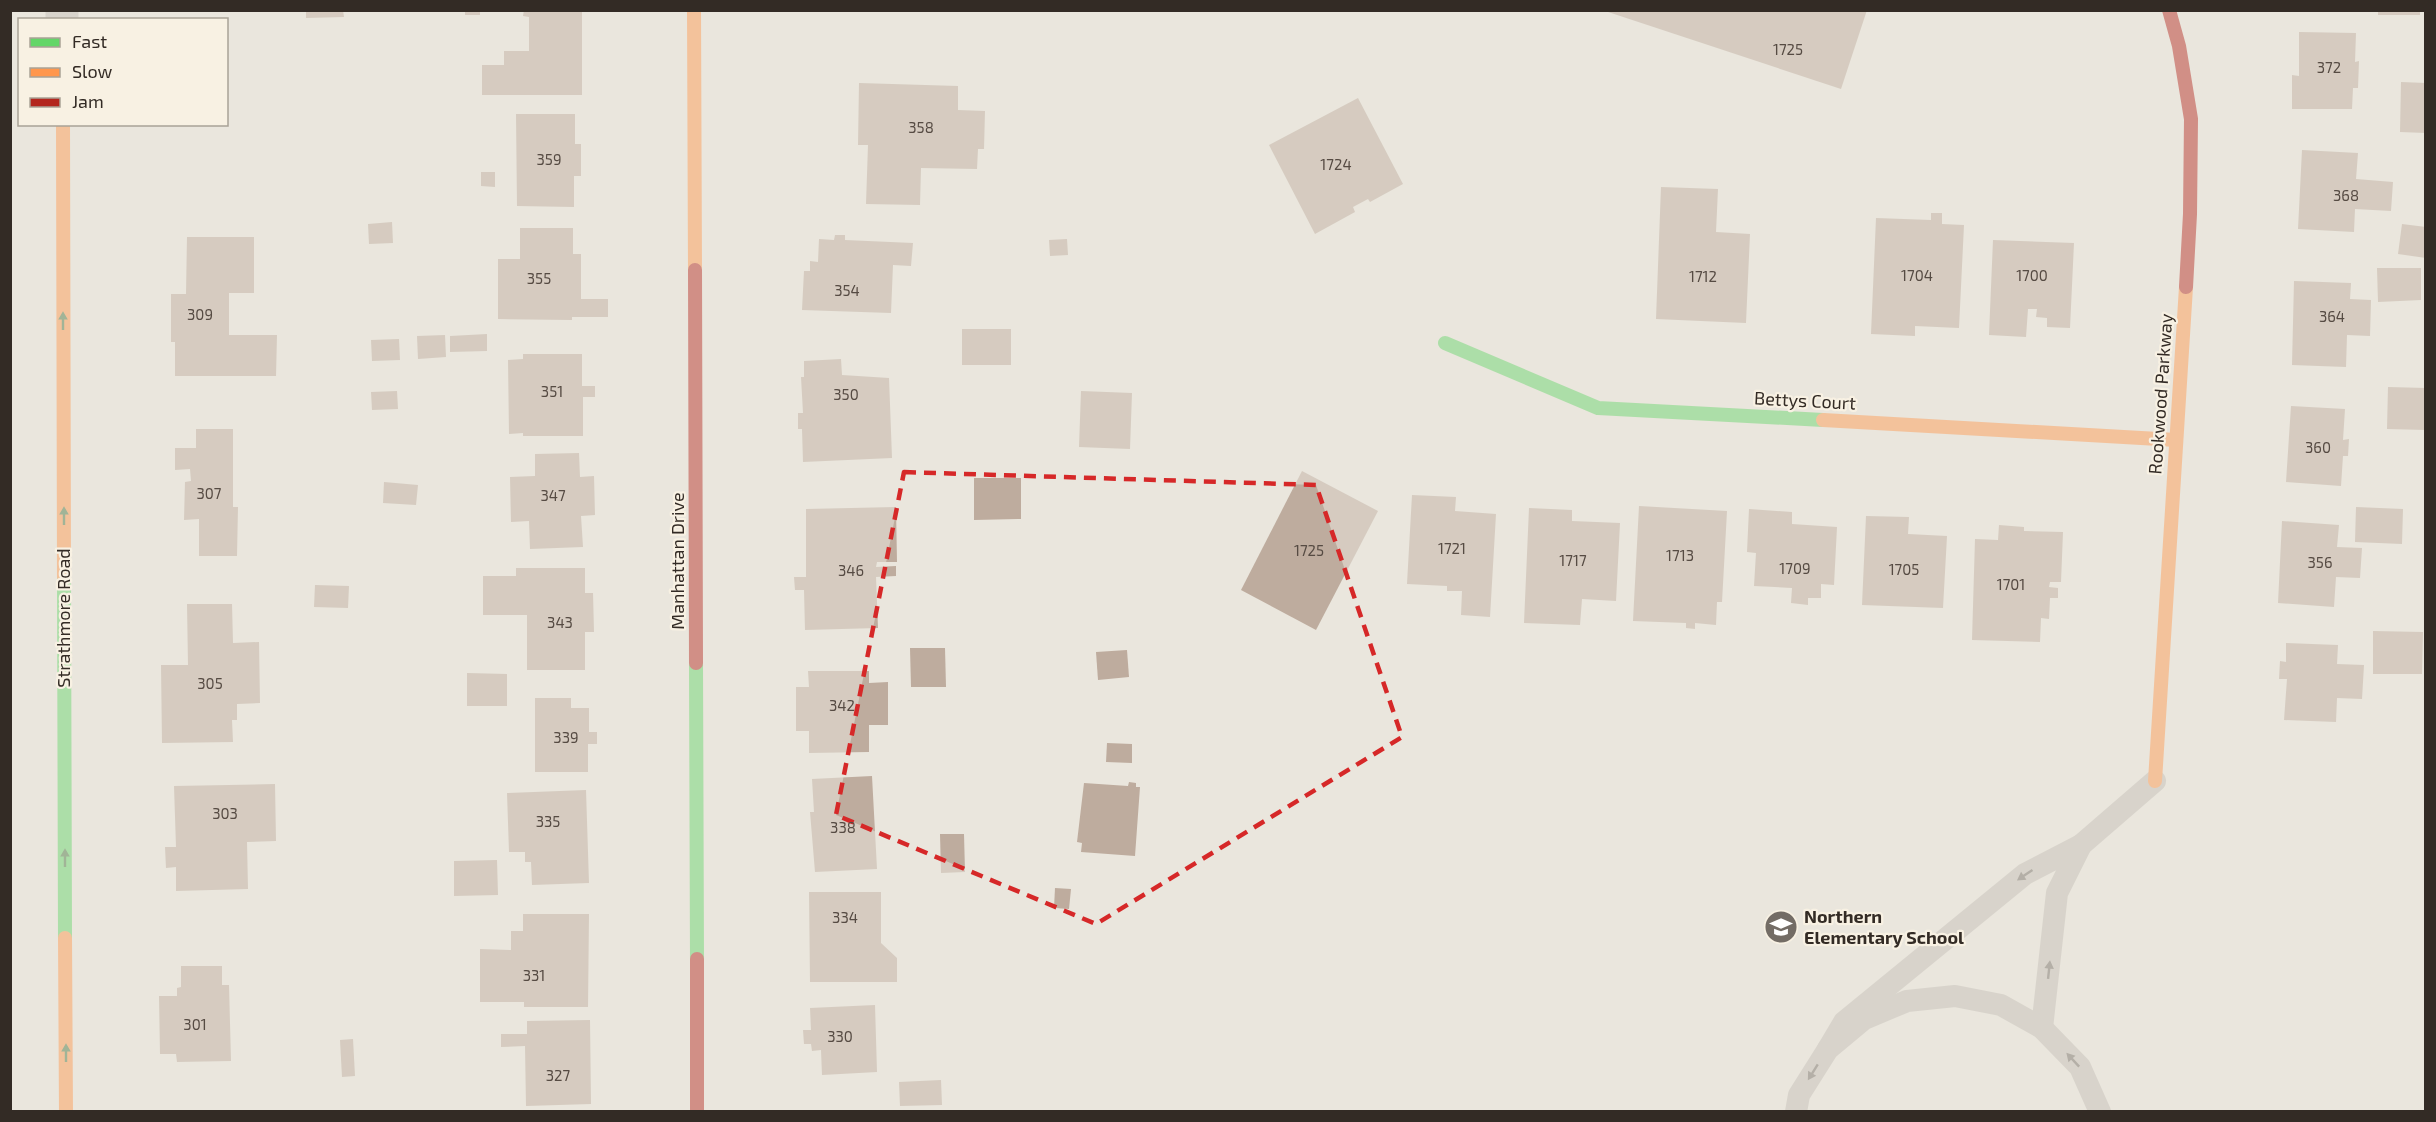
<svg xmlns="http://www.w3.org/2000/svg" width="2436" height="1122" font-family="'Exo 2',sans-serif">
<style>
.building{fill:#beac9e}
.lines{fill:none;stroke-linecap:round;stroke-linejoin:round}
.lane{stroke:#c3bdb6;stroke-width:22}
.street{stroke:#c3bdb6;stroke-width:33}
.fast{stroke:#63d668;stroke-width:14}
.slow{stroke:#ff974d;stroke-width:14}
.jam{stroke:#b3261e;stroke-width:14}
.oneway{fill:#497843}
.oneway2{fill:#746d66}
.marked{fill:none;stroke:#d62828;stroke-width:4.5;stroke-dasharray:12 8;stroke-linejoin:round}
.labels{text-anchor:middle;stroke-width:4.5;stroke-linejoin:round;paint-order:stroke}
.number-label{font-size:15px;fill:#564b43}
.street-label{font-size:18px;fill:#332b25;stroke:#f8f1e3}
.poi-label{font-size:18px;font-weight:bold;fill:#332b25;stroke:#f8f1e3;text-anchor:start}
</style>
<rect width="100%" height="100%" fill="#eae6dd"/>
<g class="building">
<polygon points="306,10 343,10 344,17 306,18"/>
<rect x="465" y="10" width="15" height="5"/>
<polygon points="524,10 582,10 582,95 482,95 482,65 504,65 504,51 529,51 529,17 523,16"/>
<polygon points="1602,10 1867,10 1841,89"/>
<rect x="2378" y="10" width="42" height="5"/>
<polygon points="2299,32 2356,33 2355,62 2359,61 2358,88 2353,88 2352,109 2292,109 2292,75 2299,76"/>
<polygon points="2401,82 2426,83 2426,133 2400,132"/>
<polygon points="859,83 958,86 958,110 985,111 984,149 978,149 977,169 921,168 920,205 866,204 868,145 858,145"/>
<polygon points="1358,98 1403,184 1370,202 1368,199 1353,207 1355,212 1315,234 1269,145"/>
<polygon points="516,114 575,114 575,144 581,144 581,176 574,176 574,207 517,206"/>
<polygon points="2302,150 2358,153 2356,179 2393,182 2391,211 2355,209 2354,232 2298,229"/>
<polygon points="481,172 495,172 495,187 481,186"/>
<polygon points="1661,187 1718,189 1716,232 1750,234 1746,323 1656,319"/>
<polygon points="1931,213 1942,213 1942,224 1964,225 1959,328 1915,326 1915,336 1871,334 1876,218 1931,220"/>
<polygon points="392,222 393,243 369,244 368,224"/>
<polygon points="2402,224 2426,227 2426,258 2398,254"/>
<polygon points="520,228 573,228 573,254 581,254 581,299 608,299 608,317 572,317 572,320 498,319 498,259 520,259"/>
<polygon points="835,235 845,235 845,240 913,243 911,266 893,265 891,313 802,310 804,271 810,271 810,261 818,262 819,239 834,240"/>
<polygon points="187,237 254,237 254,293 229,293 229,335 277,335 276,376 175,376 175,342 171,342 171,294 186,294"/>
<polygon points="1067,239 1068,255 1050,256 1049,240"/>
<polygon points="1993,240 2074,243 2070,328 2047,327 2047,318 2036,317 2037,309 2028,309 2026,337 1989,335"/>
<polygon points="2377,268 2421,268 2421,300 2378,302"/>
<polygon points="2294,281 2351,283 2350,299 2371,300 2370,336 2347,335 2346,367 2292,365"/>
<rect x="962" y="329" width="49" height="36"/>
<polygon points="487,334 487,351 450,352 450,336"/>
<polygon points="445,335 446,357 418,359 417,336"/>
<polygon points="399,339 400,360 372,361 371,340"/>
<polygon points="523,354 582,354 582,386 595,386 595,397 583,397 583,436 523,436 523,433 509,434 508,360 523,359"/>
<polygon points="841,359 842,375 889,378 892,458 803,462 802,429 798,429 798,413 803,413 801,377 804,377 804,361"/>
<polygon points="2388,387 2426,388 2426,430 2387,429"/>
<polygon points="397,391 398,409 372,410 371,392"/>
<polygon points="1081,391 1132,393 1130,449 1079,447"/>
<polygon points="2291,406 2345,409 2343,440 2349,439 2348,456 2343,456 2341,486 2286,482"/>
<polygon points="196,429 233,429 233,507 238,507 237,556 199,556 199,519 184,520 185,482 191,481 190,469 175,470 175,448 196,448"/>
<polygon points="579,453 580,477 594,476 595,515 581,516 583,547 530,549 529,521 511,522 510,477 535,476 535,454"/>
<polygon points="1302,471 1378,511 1316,630 1241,590"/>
<polygon points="974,478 1021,478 1021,519 974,520"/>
<polygon points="384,482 418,485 416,505 383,503"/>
<polygon points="1412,495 1456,497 1455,511 1496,514 1490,617 1461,615 1462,591 1447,591 1447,586 1407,584"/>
<polygon points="1639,506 1727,511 1722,602 1717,602 1716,625 1695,623 1695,629 1686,628 1686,623 1633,621"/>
<polygon points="896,507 897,562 877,562 876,567 896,566 896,576 876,577 878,628 805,630 804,590 795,590 794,577 806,577 806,509"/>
<polygon points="2356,507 2403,509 2402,544 2355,542"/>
<polygon points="1529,508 1572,510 1572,521 1620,523 1616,601 1582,599 1580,625 1524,623"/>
<polygon points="1749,509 1792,512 1792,524 1837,527 1834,585 1821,584 1821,598 1808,598 1808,605 1791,603 1792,588 1754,586 1756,553 1747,552"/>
<polygon points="1866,516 1909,517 1908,534 1947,536 1943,608 1862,605"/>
<polygon points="2282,521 2339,525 2337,547 2362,548 2360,578 2336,577 2334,607 2278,603"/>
<polygon points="1999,525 2024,527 2024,531 2063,532 2061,582 2050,582 2049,587 2058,588 2058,598 2050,598 2049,619 2041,618 2040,642 1972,640 1975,539 1998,540"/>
<polygon points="516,568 585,568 585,593 593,593 594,632 585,632 585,670 527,670 527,615 483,615 483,576 516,576"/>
<polygon points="315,585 349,586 348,608 314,607"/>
<polygon points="187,604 232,604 233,643 259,642 260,703 237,704 237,720 232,720 233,742 162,743 161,665 188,665"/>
<polygon points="2373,631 2423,632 2422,674 2373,674"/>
<polygon points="2286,643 2338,645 2337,664 2364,665 2362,699 2337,698 2336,722 2284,720 2287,679 2279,679 2280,661 2286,662"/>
<polygon points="910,648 945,648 946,687 911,687"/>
<polygon points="1127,650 1129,677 1098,680 1096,652"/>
<polygon points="808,671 869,671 869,683 888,682 888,725 869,725 869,752 809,753 809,731 796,731 796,687 809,687"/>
<polygon points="467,673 507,674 507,706 467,706"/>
<polygon points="535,698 571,698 571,708 589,708 589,732 597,732 597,744 588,744 588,772 535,772"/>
<polygon points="1107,743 1132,744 1132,763 1106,762"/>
<polygon points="872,776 877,869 815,872 810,812 814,812 812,779"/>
<polygon points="1129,782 1136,783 1136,787 1140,787 1135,856 1081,852 1082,843 1077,842 1084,783 1128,786"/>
<polygon points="275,784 276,841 247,842 248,889 176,891 176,867 166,868 165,847 176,847 174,786"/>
<polygon points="586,790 589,883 532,885 531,862 525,862 525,852 509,852 507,793"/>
<polygon points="940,834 964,834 965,872 941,873"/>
<polygon points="497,860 498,895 454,896 454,861"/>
<polygon points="1055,888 1071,889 1069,909 1054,908"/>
<polygon points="809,892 881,892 881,943 897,958 897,982 810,982"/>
<polygon points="523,914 589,914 588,1007 524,1007 524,1002 480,1002 480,949 511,950 511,931 523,931"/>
<polygon points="181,966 222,966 222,985 229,985 231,1061 177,1062 176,1054 160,1054 159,996 177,996 177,988 181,987"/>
<polygon points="875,1005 877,1072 822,1075 821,1050 812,1051 811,1044 804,1044 803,1030 811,1030 810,1008"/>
<polygon points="590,1020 591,1104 526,1106 525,1046 501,1047 501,1034 527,1034 527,1021"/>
<polygon points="353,1039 355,1076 342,1077 340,1040"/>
<polygon points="941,1080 942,1105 900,1106 899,1082"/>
</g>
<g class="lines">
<g class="lane">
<polyline points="2081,845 2155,781"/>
<polyline points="1828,1049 1844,1022 2025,874 2081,845 2057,893 2042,1028"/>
<polyline points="1796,1112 1799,1095 1828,1049 1864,1019 1907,1001 1955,996 2001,1005 2042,1028 2080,1067 2100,1112"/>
</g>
<polyline class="street" points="62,10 62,20"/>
<g class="fast">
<polyline points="1445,343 1598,408 1823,420"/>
<polyline points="64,577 65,938"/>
<polyline points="696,663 697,959"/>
</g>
<g class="slow">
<polyline points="694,10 695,270"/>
<polyline points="63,124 64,577"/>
<polyline points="1823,420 2176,440"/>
<polyline points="2155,781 2186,287"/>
<polyline points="65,938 66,1112"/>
</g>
<g class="jam">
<polyline points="2169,10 2179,46 2191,119 2190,214 2186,287"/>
<polyline points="695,270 696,663"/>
<polyline points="697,959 697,1112"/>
</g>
</g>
<defs><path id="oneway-solid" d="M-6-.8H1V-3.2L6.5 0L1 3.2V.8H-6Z" transform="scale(1.5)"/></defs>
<g class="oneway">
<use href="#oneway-solid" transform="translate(63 321) rotate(-90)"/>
<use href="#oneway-solid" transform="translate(64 516) rotate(-90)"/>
<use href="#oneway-solid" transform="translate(65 858) rotate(-90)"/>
<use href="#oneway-solid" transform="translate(66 1053) rotate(-90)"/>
</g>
<g class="oneway2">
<use href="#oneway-solid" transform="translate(2025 875) rotate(146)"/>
<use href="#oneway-solid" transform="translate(2049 970) rotate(-84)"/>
<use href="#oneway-solid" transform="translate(2073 1060) rotate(-133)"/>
<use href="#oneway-solid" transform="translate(1813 1072) rotate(122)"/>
</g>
<path d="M0 0H2436V1122H0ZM904 472 1316 485 1402 737 1096 924 836 815Z" fill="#eae6dd" fill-opacity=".55" fill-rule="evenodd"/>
<path class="marked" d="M904 472 1316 485 1402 737 1096 924 836 815Z"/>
<defs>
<symbol id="school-disc" viewBox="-11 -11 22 22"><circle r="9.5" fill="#736c65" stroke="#f8f1e3"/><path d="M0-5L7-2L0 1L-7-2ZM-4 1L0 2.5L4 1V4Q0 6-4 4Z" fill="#fff"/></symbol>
</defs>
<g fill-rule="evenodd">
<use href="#school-disc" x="1762" y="908" width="38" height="38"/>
</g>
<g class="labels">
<g class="number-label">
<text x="1788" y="55">1725</text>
<text x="2329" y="73">372</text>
<text x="921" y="133">358</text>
<text x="549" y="165">359</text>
<text x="1336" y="170">1724</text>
<text x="2346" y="201">368</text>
<text x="1917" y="281">1704</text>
<text x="2032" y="281">1700</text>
<text x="1703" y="282">1712</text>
<text x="539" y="284">355</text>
<text x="847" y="296">354</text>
<text x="200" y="320">309</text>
<text x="2332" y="322">364</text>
<text x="552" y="397">351</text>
<text x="846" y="400">350</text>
<text x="2318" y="453">360</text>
<text x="209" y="499">307</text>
<text x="553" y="501">347</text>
<text x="1452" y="554">1721</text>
<text x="1309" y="556">1725</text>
<text x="1680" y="561">1713</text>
<text x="1573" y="566">1717</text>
<text x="2320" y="568">356</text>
<text x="1795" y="574">1709</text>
<text x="1904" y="575">1705</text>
<text x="851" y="576">346</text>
<text x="2011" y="590">1701</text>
<text x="560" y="628">343</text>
<text x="210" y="689">305</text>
<text x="842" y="711">342</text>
<text x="566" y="743">339</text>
<text x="225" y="819">303</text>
<text x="548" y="827">335</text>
<text x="843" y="833">338</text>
<text x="845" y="923">334</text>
<text x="534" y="981">331</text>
<text x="195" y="1030">301</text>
<text x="840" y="1042">330</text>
<text x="558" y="1081">327</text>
</g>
<g class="street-label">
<text transform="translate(2161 394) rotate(-86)" y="6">Rookwood Parkway</text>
<text transform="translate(1805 401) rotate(3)" y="6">Bettys Court</text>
<text transform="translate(678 561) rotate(-90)" y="6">Manhattan Drive</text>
<text transform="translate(64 618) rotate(-90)" y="6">Strathmore Road</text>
</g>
<g class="poi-label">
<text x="1804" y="923">Northern<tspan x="1804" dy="21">Elementary School</tspan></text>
</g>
</g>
<rect width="2436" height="1122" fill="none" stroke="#332b25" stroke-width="24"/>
<rect x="18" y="18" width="210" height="108" fill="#f8f1e3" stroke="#a9a297" stroke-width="1.5"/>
<rect x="30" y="38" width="30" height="9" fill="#63d668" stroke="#a9a297" stroke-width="1.5"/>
<text x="72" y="48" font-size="18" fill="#332b25">Fast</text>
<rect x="30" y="68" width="30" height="9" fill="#ff974d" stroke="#a9a297" stroke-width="1.5"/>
<text x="72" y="78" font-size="18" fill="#332b25">Slow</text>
<rect x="30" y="98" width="30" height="9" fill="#b3261e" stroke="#a9a297" stroke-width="1.5"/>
<text x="72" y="108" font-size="18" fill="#332b25">Jam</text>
</svg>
